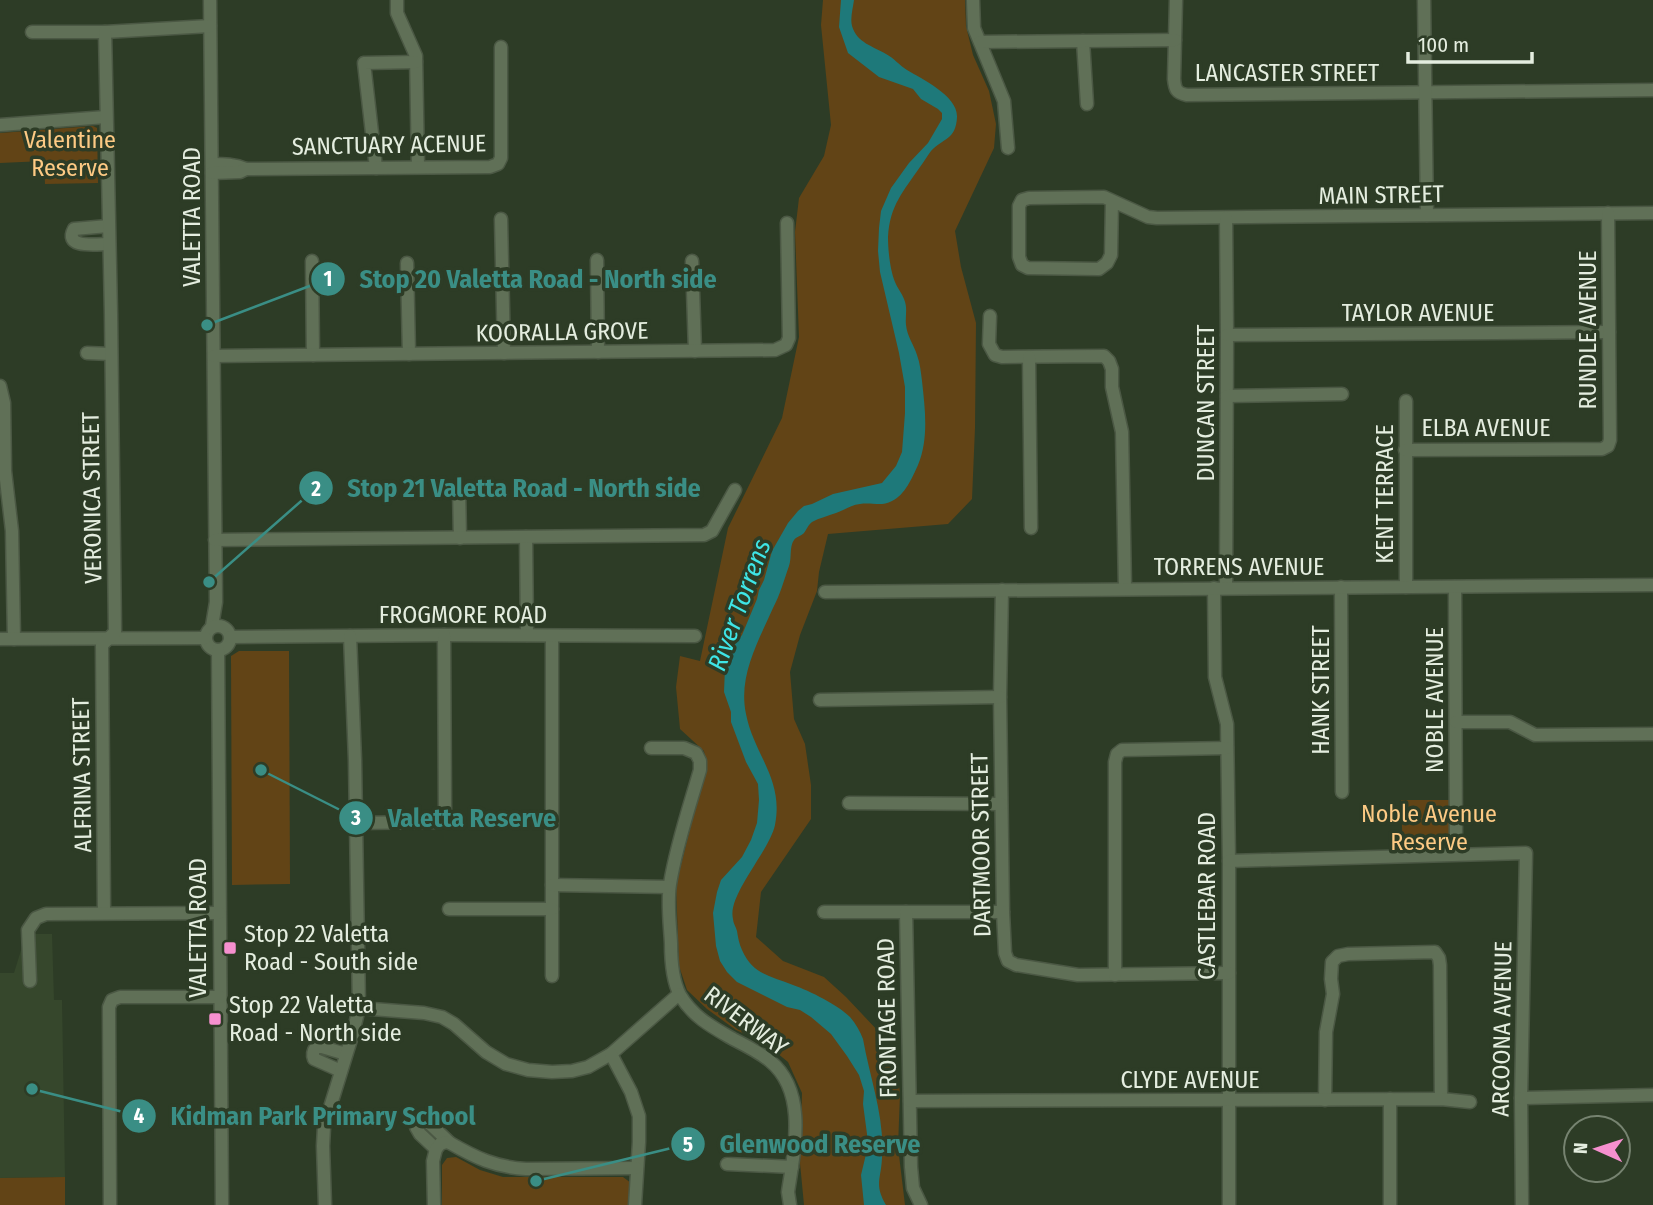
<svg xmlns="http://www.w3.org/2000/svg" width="1653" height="1205" font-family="'Fira Sans Condensed',sans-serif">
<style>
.built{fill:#36472c}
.green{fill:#624416}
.water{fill:#1e797a}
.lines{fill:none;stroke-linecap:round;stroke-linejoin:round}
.minor-casing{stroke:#4b5844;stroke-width:15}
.minor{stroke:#607057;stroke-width:12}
.poi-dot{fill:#f690cf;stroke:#2d3c26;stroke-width:2.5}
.labels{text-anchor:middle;stroke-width:7;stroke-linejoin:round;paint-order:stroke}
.street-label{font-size:24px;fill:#e4eddf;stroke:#2d3c26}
.park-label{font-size:24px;fill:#fdca84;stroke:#2d3c26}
.poi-label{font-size:24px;fill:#e4eddf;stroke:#2d3c26;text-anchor:start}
.water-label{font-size:26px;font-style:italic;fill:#3ee5e6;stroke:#2d3c26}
.leader{fill:none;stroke:#3a8e85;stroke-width:2.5}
.callout-dot{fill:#3a8e85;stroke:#2d3c26;stroke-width:2.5}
.mark-label{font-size:21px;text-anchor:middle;font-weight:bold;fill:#fff}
.callout-label{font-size:26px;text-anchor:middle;font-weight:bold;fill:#3a8e85;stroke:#2d3c26;stroke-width:7;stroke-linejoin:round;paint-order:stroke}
</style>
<rect width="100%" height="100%" fill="#2d3c26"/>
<polygon class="built" points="26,934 52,934 54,1000 62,1000 65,1177 0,1178 0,973 14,973"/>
<g class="green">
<polygon points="823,0 965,0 966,26 973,55 989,91 996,124 994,148 955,231 961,267 976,323 975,428 972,499 948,524 828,534 819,572 817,591 800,635 790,672 794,719 805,744 811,785 811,819 761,892 756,937 783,961 824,977 846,997 895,1049 900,1094 898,1147 905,1205 804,1205 800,1163 802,1093 788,1062 766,1044 736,1030 707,1009 687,990 679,966 676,885 706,765 704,751 680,729 676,687 680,656 700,661 728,528 782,418 799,337 795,232 799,198 824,156 831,125 821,25"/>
<polygon points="93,126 97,128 98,183 45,184 44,161 0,163 0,133"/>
<polygon points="239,651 289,651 290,884 232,885 231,656"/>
<polygon points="1401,800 1456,800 1456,854 1403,856"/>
<polygon points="456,1157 480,1170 503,1177 623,1177 631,1183 630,1205 442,1205 442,1165 447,1158"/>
<polygon points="65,1177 65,1205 0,1205 0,1178"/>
</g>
<path class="water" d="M841 0H854C853 8 850 18 852 26 857 43 873 46 886 54 894 58 899 65 907 70 922 79 958 96 957 117 956 140 943 138 931 151 927 156 924 162 920 167 903 192 890 205 888 237 888 250 890 270 895 282 897 288 902 293 904 299 908 308 905 316 906 325 907 336 914 345 917 355 920 363 921 373 922 381 925 409 929 438 918 465 912 478 905 495 892 501 881 507 872 502 860 504 851 505 845 510 836 513 828 516 819 518 812 522 808 525 807 529 804 533 801 536 796 537 794 540 789 547 792 558 789 566 784 580 780 595 773 608 758 642 738 676 746 714 754 755 784 779 775 825 769 852 727 895 733 919 733 923 736 927 737 931 738 937 739 944 742 950 753 975 771 976 793 985 810 991 838 1005 850 1017 856 1024 860 1031 863 1039 870 1079 885 1117 882 1158 881 1180 874 1184 886 1205H864L861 1175 867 1150V1134L863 1104 864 1091 859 1075 847 1056 831 1034 811 1017 800 1010 787 1007 737 982 727 972 720 961 716 946 713 913 717 892 721 880 742 857 751 840 757 823 759 800 758 784 746 762 731 722V712L724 692 725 668 729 652 742 635 757 599 759 590 764 580 772 551 788 523 798 511 804 506 812 504 833 494 882 483 896 466 902 452 905 413V387L899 353 880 272 878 251 879 228 881 211 891 188 909 163 928 143 942 119V113L938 109 921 99 913 89 879 77 848 53 839 27Z"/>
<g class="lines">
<defs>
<g id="minor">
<polyline points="210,0 216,602 212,626"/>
<polyline points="397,0 397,13 416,56 418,167"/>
<polyline points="973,0 974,28 1004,101 1008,148"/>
<path d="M1176 0 1174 79C1175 89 1176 93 1187 95L1653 90"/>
<polyline points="1424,0 1427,215"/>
<polyline points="32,32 105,32 210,26"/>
<polyline points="1083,41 1087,104"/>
<polyline points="980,42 1175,40"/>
<polyline points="0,125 106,117"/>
<path d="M212 164C224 164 235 164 246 169"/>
<polyline points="376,168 364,63 416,62"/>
<polyline points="212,173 240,172 246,169 490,167 498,164 501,158 501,47"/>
<polyline points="1112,201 1111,255 1107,263 1099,269 1028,268 1022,265 1019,257 1019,206 1022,200 1029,198 1104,197 1148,217 1157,218 1653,213"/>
<polyline points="1226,218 1227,335 1226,588"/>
<polyline points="501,219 504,353"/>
<path d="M108 226 74 229C63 249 97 244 108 244"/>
<polyline points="597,260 598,352"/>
<polyline points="312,261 313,355"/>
<polyline points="692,261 695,351"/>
<polyline points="407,263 409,354"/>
<polyline points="990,316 989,344 995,355 1002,357 1104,356 1109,361 1112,369 1112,387 1122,432 1125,588"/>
<polyline points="1227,335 1609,332"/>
<polyline points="87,353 111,354"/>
<polyline points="214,356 775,350 786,345 789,338 787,223"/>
<polyline points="1029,357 1031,528"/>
<polyline points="0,386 4,403 5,471 12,531 14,639"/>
<polyline points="1227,396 1342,394"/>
<polyline points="1406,401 1406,587"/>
<polyline points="1405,450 1602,449 1608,446 1610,440 1608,213"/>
<polyline points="459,488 460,538"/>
<polyline points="526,537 527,635"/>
<polyline points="215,540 704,535 712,531 735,490"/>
<polyline points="1341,587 1342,792"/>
<polyline points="1455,587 1456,854"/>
<polyline points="1214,588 1215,677 1227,724 1229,861 1229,1205"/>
<polyline points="1002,590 1000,697 1003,912 1005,953 1008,961 1016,965 1078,975 1229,973"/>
<polyline points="825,592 1653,585"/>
<circle cx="218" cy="638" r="12"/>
<polyline points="552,636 552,976"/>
<polyline points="230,637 444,635 695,636"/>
<polyline points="0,639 205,638"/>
<polyline points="218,650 222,1205"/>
<polyline points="820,700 1000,697"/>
<polyline points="1456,722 1510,722 1535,735 1653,734"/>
<path d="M651 748H684L696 753 700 761V770C689 808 676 846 670 884 667 903 670 924 671 943 671 960 672 980 680 995 693 1017 712 1027 733 1039 745 1045 759 1052 770 1061 808 1092 794 1151 788 1192L790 1205"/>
<polyline points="849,803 1001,804"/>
<polyline points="356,823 435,822 443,817 445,810 444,635"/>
<polyline points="1229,861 1526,853 1521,1098 1522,1205"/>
<polyline points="552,885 669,887"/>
<polyline points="449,909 552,909"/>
<polyline points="824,912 1003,912"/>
<polyline points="906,912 911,1167 913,1188 921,1205"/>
<polyline points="104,913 102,645 115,632 111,314 105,32"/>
<polyline points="1115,975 1115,762 1117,754 1122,750 1227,748"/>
<polyline points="30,981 28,930 36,918 46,914 219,913"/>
<polyline points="359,1008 424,1013 442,1017 454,1024 486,1052 506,1064 528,1070 552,1072 572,1071 588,1067 611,1054 679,994"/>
<polyline points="611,1054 631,1092 639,1116 639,1142 635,1205"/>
<path d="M341 1071 314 1059C312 1054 313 1051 316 1047H322L346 1054"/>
<polyline points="1521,1098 1653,1095"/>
<polyline points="1390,1099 1390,1205"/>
<polyline points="1325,1100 1326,1032 1333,994 1331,979 1332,962 1338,956 1348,954 1435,952 1439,958 1440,965 1441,1099"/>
<polyline points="910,1101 1441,1099 1470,1102"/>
<polyline points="436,1149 420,1134 416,1127 417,1124 422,1120 428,1122 450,1143"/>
<polyline points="727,1164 792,1167"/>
<polyline points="110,1205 109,1007 112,1000 120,997 220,997"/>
<polyline points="325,1205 323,1146 324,1127 353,1033 359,1008 355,760 350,636"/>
<path d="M434 1205 433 1161 436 1149 440 1144 446 1142 450 1143C476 1158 495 1167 526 1169L636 1168"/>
</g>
</defs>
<use href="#minor" class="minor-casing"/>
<use href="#minor" class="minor"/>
</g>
<g class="poi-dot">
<rect x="223" y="941" width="14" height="14" rx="3.5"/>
<rect x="208" y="1012" width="14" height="14" rx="3.5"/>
</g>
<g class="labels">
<g class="street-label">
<text x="1287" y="81">LANCASTER STREET</text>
<text transform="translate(389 145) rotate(-1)" y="8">SANCTUARY ACENUE</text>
<text transform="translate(1381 195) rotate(-1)" y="8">MAIN STREET</text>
<text transform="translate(192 217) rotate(-90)" y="8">VALETTA ROAD</text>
<text x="1418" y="321">TAYLOR AVENUE</text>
<text transform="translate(1588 330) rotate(-90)" y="8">RUNDLE AVENUE</text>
<text transform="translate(562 332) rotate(-1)" y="8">KOORALLA GROVE</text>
<text transform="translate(1206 403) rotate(-90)" y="8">DUNCAN STREET</text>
<text x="1486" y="436">ELBA AVENUE</text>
<text transform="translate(1385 494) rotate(-90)" y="8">KENT TERRACE</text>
<text transform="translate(92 498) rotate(-91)" y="8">VERONICA STREET</text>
<text x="1239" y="575">TORRENS AVENUE</text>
<text x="463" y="623">FROGMORE ROAD</text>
<text transform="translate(1321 690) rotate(-90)" y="8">HANK STREET</text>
<text transform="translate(1435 700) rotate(-90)" y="8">NOBLE AVENUE</text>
<text transform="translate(82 775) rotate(-91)" y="8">ALFRINA STREET</text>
<text transform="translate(981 845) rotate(-91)" y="8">DARTMOOR STREET</text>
<text transform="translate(1207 896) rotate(-90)" y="8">CASTLEBAR ROAD</text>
<text transform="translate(198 928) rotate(-90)" y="8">VALETTA ROAD</text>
<text transform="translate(887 1018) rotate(-91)" y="8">FRONTAGE ROAD</text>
<text transform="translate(746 1021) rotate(37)" y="8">RIVERWAY</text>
<text transform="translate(1502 1029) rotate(-89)" y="8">ARCOONA AVENUE</text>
<text x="1190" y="1088">CLYDE AVENUE</text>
</g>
<g class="park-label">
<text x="70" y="148">Valentine<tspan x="70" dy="28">Reserve</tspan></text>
<text x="1429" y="822">Noble Avenue<tspan x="1429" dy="28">Reserve</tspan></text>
</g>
<g class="poi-label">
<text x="244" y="942">Stop 22 Valetta<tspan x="244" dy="28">Road - South side</tspan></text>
<text x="229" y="1013">Stop 22 Valetta<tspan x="229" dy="28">Road - North side</tspan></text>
</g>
<g class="water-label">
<text transform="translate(739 605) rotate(-70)" y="9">River Torrens</text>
</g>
</g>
<path class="leader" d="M207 325L328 279M209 582L316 488M261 770L356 818M32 1089L139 1116M536 1181L688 1144"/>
<g class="callout-dot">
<circle cx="207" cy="325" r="7"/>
<circle cx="209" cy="582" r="7"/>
<circle cx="261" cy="770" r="7"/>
<circle cx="32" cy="1089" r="7"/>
<circle cx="536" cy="1181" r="7"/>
<circle cx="328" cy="279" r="18"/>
<circle cx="316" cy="488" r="18"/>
<circle cx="356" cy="818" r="18"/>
<circle cx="139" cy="1116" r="18"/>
<circle cx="688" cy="1144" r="18"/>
</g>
<g class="mark-label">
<text x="328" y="286">1</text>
<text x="316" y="496">2</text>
<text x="356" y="825">3</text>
<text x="139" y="1123">4</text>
<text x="688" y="1152">5</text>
</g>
<g class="callout-label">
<text x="538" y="288">Stop 20 Valetta Road - North side</text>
<text x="524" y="497">Stop 21 Valetta Road - North side</text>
<text x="472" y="827">Valetta Reserve</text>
<text x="323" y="1125">Kidman Park Primary School</text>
<text x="820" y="1153">Glenwood Reserve</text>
</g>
<g transform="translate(1597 1149) rotate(273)"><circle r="33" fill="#2d3c26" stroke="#768370" stroke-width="2"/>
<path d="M0-5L12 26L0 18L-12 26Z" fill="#f690cf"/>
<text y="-10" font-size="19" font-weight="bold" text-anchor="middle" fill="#e4eddf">N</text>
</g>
<path d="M1408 52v10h124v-10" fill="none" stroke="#e4eddf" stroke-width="3.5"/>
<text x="1418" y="52" font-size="21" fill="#e4eddf" stroke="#2d3c26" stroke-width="5" paint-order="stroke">100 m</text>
</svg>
